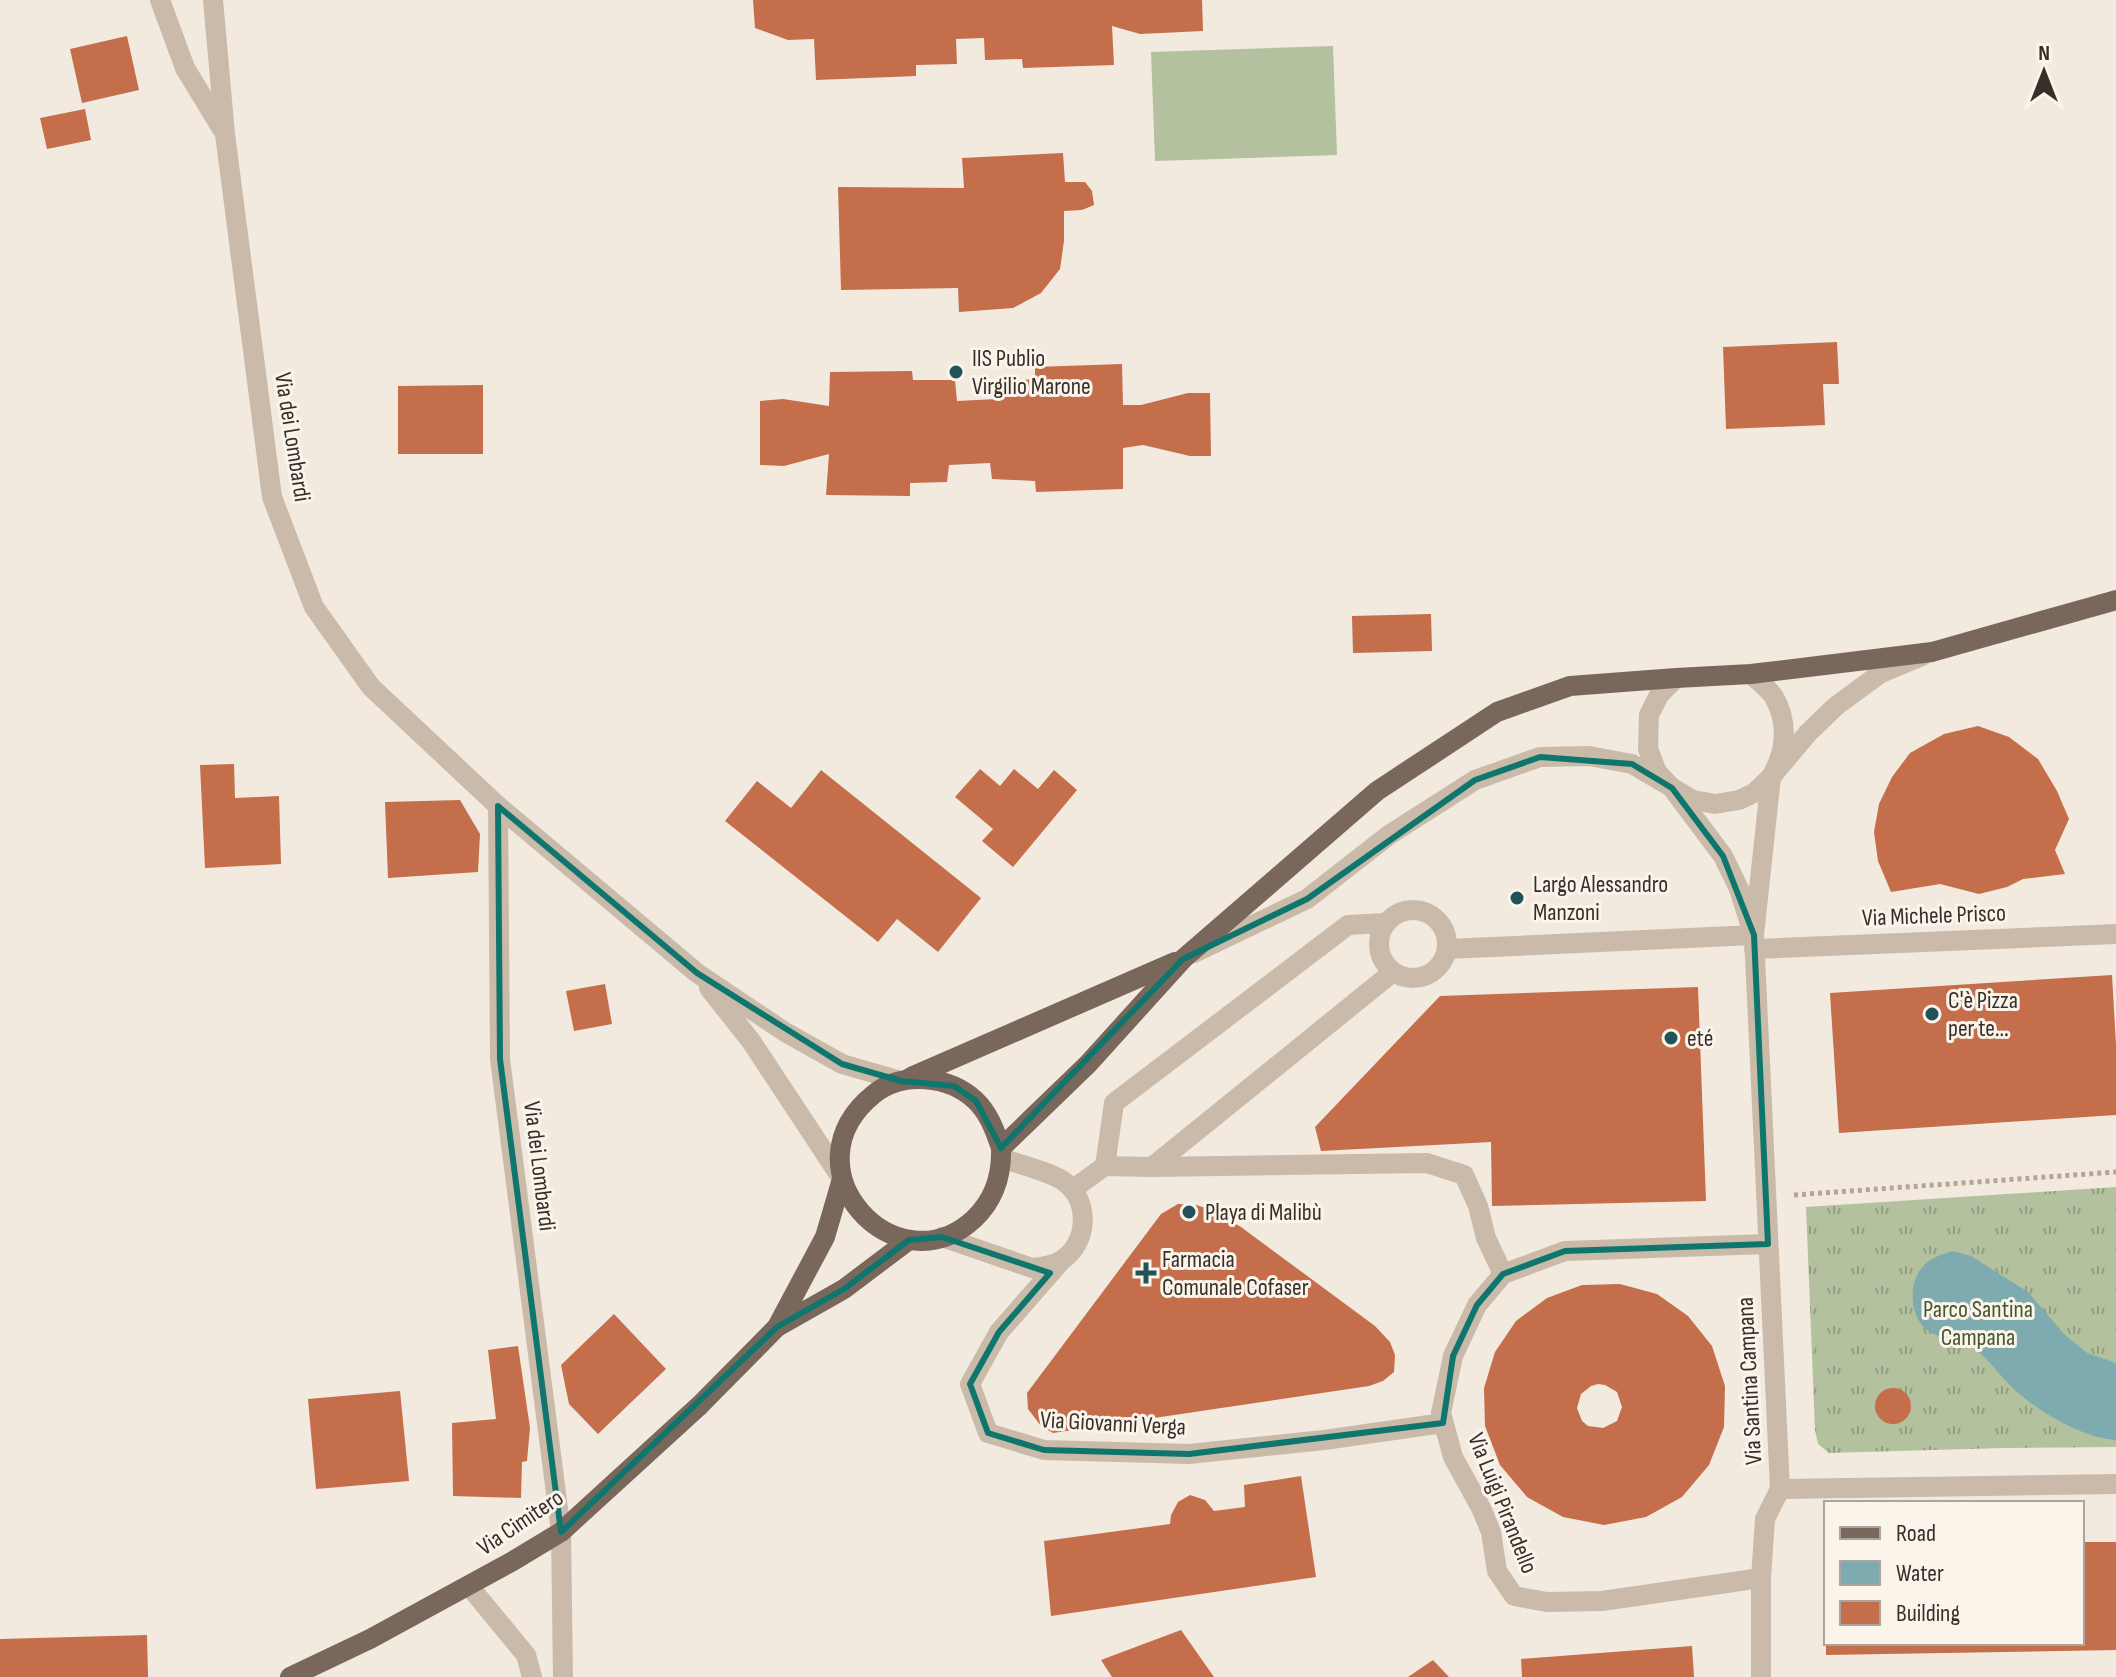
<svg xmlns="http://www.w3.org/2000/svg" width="2116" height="1677" font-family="'Sofia Sans Condensed',sans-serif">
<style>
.grass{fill:url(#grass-tufts)}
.pitch{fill:#b4c19e}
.water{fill:#7eabaf}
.building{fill:#c46e4b;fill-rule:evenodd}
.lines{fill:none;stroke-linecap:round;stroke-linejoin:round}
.path{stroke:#b6a594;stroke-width:5;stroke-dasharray:4 4;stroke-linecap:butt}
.minor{stroke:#cabaaa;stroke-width:20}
.major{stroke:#7a675b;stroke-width:20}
.marked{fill:none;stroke:#0f766e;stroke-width:6;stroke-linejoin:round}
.poi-dot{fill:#205359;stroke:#faf4eb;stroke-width:3}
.labels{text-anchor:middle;stroke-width:6;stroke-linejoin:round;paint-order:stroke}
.poi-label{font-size:24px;fill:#382f2a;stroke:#faf4eb;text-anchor:start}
.street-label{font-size:24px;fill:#382f2a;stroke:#faf4eb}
.park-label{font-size:24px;fill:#45562e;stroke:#faf4eb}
</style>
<defs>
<pattern id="grass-tufts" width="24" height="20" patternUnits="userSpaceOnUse" patternTransform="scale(2)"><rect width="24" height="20" fill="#b4c19e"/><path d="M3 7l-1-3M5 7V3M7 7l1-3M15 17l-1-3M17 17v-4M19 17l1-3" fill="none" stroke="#939d81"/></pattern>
</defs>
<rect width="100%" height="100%" fill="#f2eade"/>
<polygon class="grass" points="2116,1187 2116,1447 2003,1448 1829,1453 1818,1444 1815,1430 1806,1207"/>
<polygon class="pitch" points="1333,46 1337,155 1155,161 1151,52"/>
<path class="water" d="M1953 1251 1971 1256 2028 1292 2064 1334 2087 1353 2116 1363V1440C2085 1439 2041 1413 2017 1392 2002 1379 1991 1361 1974 1348 1961 1339 1940 1339 1928 1331 1910 1318 1908 1285 1921 1269 1929 1258 1940 1255 1953 1251Z"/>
<g class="building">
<polygon points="753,0 1202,0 1203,31 1140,34 1112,26 1114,65 1023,68 1022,59 985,60 984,38 956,39 957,64 916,65 916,76 816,80 814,39 788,40 755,28"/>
<polygon points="127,36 139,90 82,103 70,49"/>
<polygon points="85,109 91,140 47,149 40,118"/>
<polygon points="1063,153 1065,182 1085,182 1092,191 1094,205 1082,210 1064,211 1064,241 1060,269 1041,293 1013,308 959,312 958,288 841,290 838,187 964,188 962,158"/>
<polygon points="1837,342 1839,384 1823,384 1825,425 1726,429 1723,347"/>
<polygon points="1122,364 1123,405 1141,405 1188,393 1210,393 1211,456 1190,456 1143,445 1123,448 1123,489 1036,492 1035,481 992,479 990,463 949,465 947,482 910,483 910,496 826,495 829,454 784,466 760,465 760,401 783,399 829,406 830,372 912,371 913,380 955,380 957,401 997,399 996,382 1035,379 1035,367"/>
<polygon points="483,385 483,454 398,454 398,386"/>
<polygon points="1431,614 1432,651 1353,653 1352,616"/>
<polygon points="1978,726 2009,737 2038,759 2057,791 2069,819 2055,850 2065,874 2023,879 2007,887 1979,894 1940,884 1891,892 1878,861 1874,832 1879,804 1892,777 1910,753 1944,734"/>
<polygon points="234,764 235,798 279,796 281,864 205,868 200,765"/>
<polygon points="980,769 1000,786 1014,769 1038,789 1054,770 1077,790 1013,867 982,841 993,829 955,797"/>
<polygon points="821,770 981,898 938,952 897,919 878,942 725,821 757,781 791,808"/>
<polygon points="460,800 480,834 478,872 388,878 385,802"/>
<polygon points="2112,975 2116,1045 2116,1115 1839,1133 1830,993"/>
<polygon points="605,984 612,1024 574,1031 566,991"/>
<polygon points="1698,987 1706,1201 1492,1206 1491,1142 1321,1151 1315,1127 1440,996"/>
<polygon points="1178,1204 1196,1205 1209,1209 1241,1227 1375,1326 1390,1342 1395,1355 1394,1372 1383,1381 1369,1386 1066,1431 1053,1433 1041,1426 1028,1409 1027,1393 1161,1214"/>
<path d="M1620 1284 1657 1294 1688 1316 1712 1346 1725 1386 1724 1427 1709 1465 1682 1497 1646 1517 1604 1525 1563 1517 1527 1497 1500 1465 1485 1426 1484 1388 1495 1352 1516 1321 1547 1298 1582 1285ZM1598 1384 1605 1385 1617 1392 1622 1407 1617 1421 1603 1428 1588 1426 1582 1421 1577 1408 1581 1394 1591 1386Z"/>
<polygon points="614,1314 666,1369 598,1434 569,1404 561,1365"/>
<polygon points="518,1346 530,1428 527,1461 522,1462 521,1498 453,1496 452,1423 496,1419 488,1350"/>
<circle cx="1893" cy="1406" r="18"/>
<polygon points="400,1391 409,1481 316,1489 308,1399"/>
<polygon points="1301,1476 1316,1577 1051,1616 1044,1541 1170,1524 1171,1515 1178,1502 1190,1495 1205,1500 1214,1511 1245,1507 1244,1485"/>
<polygon points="2082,1542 2116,1542 2116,1650 1826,1655 1826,1643 2082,1643"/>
<polygon points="1181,1630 1214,1677 1112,1677 1101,1660"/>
<polygon points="147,1635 148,1677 0,1677 0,1639"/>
<polygon points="1692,1646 1694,1677 1522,1677 1521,1659"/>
<polygon points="1433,1660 1449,1677 1408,1677"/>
</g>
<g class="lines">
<polyline class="path" points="1794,1195 2116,1172"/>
<g class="minor">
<polyline points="160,0 185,68 222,129"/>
<polyline points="213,0 225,134 272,497 314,607 371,687 498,806 697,973 785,1032 842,1064 901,1081"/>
<path d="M1751 674C1758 681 1769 689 1774 697 1789 723 1786 752 1771 777L1754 935 1780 1489 1765 1519 1761 1578V1677"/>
<polyline points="1676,678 1659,695 1649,715 1648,749 1657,772 1672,788 1723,856 1739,889 1751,927"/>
<polyline points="498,806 500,1059 561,1532 563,1677"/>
<circle cx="1413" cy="944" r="34"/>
<polyline points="1447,949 1754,935"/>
<polyline points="1754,949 2116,934"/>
<polyline points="1194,953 1307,899 1389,835 1475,780 1540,757 1589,756 1632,764 1693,800 1715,804 1739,800 1754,793 1771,777 1808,733 1836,706 1881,673 1922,656"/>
<polyline points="709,988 751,1041 842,1179"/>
<polyline points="1105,1166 1114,1103 1348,925 1386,923"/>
<polyline points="1152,1167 1393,972"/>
<polyline points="1073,1189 1105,1166 1152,1167 1427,1163 1464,1175 1478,1206 1486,1238 1503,1274"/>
<path d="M942 1237 1032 1268C1042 1267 1053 1266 1062 1260 1088 1242 1090 1203 1066 1183 1055 1173 1018 1164 1001 1158"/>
<polyline points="1061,1261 999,1332 970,1384 988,1433 1044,1450 1189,1454 1324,1440 1443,1423"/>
<polyline points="1780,1489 2116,1484"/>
<polyline points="1761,1578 1602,1601 1547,1602 1514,1596 1497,1571 1491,1532 1481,1508 1453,1457 1441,1413 1453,1356 1477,1305 1503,1274 1565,1251 1768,1244"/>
<polyline points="469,1586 526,1655 532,1677"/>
</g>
<g class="major">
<polyline points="911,1077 1175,962"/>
<path d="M1001 1148C995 1131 989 1113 975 1100 949 1076 903 1071 874 1094 782 1168 896 1291 974 1219 994 1200 1002 1176 1001 1148L1088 1064 1183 959 1377 791 1497 712 1570 686 1676 678 1751 674 1932 652 2116 600"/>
<polyline points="777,1327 825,1237 842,1179"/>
<polyline points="290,1677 370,1639 513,1561 561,1532 700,1405 777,1327 844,1289 909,1240"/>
</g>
</g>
<path class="marked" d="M1540 757 1632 764 1672 788 1723 856 1754 935 1768 1244 1565 1251 1503 1274 1477 1305 1453 1356 1443 1423 1189 1454 1044 1450 988 1433 970 1384 999 1332 1050 1273 942 1237 909 1240 844 1289 777 1327 561 1532 500 1059 498 806 697 973 842 1064 901 1081 954 1086 976 1101 1001 1148 1183 959 1307 899 1475 780Z"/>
<g class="poi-dot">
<circle cx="956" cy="372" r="8"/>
<circle cx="1517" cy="898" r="8"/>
<circle cx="1932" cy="1014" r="8"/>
<circle cx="1671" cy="1038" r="8"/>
<circle cx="1189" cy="1212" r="8"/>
<path d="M1142 1261h8v8h8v8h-8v8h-8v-8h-8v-8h8z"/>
</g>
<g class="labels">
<g class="poi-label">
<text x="972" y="366">IIS Publio<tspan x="972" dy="28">Virgilio Marone</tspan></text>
<text x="1533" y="892">Largo Alessandro<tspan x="1533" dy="28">Manzoni</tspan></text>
<text x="1948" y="1008">C'è Pizza<tspan x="1948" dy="28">per te...</tspan></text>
<text x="1687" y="1046">eté</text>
<text x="1205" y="1220">Playa di Malibù</text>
<text x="1162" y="1267">Farmacia<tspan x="1162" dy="28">Comunale Cofaser</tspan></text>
</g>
<g class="street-label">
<text transform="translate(293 437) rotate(81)" y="8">Via dei Lombardi</text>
<text transform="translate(1934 915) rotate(-2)" y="8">Via Michele Prisco</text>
<text transform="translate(540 1166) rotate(83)" y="8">Via dei Lombardi</text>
<text transform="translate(1749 1381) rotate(-93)" y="8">Via Santina Campana</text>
<text transform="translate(1113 1423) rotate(3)" y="8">Via Giovanni Verga</text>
<text transform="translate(1503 1503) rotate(68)" y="8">Via Luigi Pirandello</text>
<text transform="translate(520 1522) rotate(-34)" y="8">Via Cimitero</text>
</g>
<g class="park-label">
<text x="1978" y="1317">Parco Santina<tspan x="1978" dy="28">Campana</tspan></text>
</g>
</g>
<rect x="1824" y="1501" width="260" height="144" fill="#faf4eb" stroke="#aca59e" stroke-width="2"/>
<rect x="1840" y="1527" width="40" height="12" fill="#7a675b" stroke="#aca59e" stroke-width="2"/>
<text x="1896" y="1541" font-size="24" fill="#382f2a">Road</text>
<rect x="1840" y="1561" width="40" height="24" fill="#7eabaf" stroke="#aca59e" stroke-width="2"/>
<text x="1896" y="1581" font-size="24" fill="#382f2a">Water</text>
<rect x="1840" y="1601" width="40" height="24" fill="#c46e4b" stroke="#aca59e" stroke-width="2"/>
<text x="1896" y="1621" font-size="24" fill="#382f2a">Building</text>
<g transform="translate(2044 72)" stroke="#faf4eb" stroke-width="6" paint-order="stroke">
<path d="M0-6L14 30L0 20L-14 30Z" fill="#382f2a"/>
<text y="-12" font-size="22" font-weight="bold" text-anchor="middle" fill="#382f2a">N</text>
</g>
</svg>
